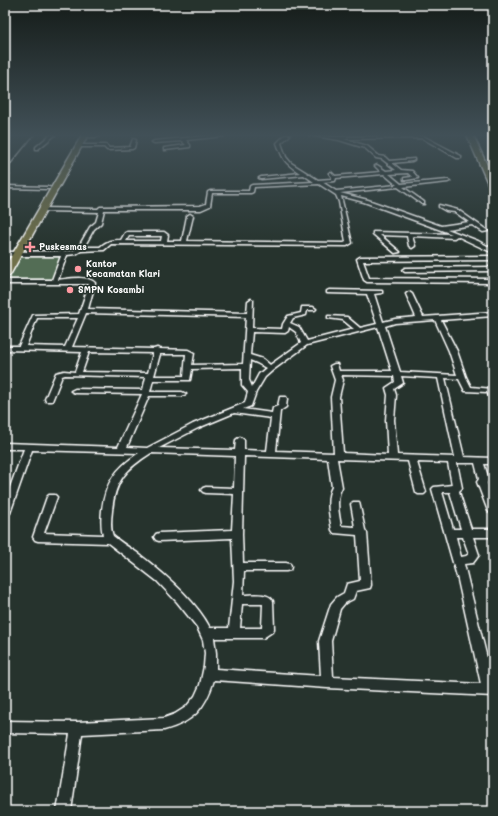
<svg xmlns="http://www.w3.org/2000/svg" width="498" height="816" font-family="Mali,sans-serif">
<style>
.green{fill:#526d54;stroke:#a8b6aa}
.lines{fill:none;stroke-linecap:round;stroke-linejoin:round}
.minor-casing{stroke:#fff;stroke-width:3}
.highway-casing{stroke:#fff;stroke-width:3}
.minor{fill:#26332d;fill-rule:evenodd}
.highway{fill:#6f704a;fill-rule:evenodd}
.rail{stroke:#fff;stroke-width:1.5}
.poi-dot{fill:#ff9aa2;stroke:#26332d;stroke-width:1.5}
.labels{text-anchor:middle;stroke-width:3;stroke-linejoin:round;paint-order:stroke}
.far-poi-label{font-size:9px;font-weight:bold;fill:#fff;stroke:#26332d;text-anchor:start}
</style>
<rect width="100%" height="100%" fill="#26332d"/>
<filter id="ink" filterUnits="userSpaceOnUse"><feTurbulence type="fractalNoise" baseFrequency=".025" numOctaves="2"/><feDisplacementMap in="SourceGraphic" scale="8" xChannelSelector="R" yChannelSelector="G"/><feConvolveMatrix kernelMatrix="1 2 1 2 8 2 1 2 1" color-interpolation-filters="sRGB"/></filter>
<g filter="url(#ink)">
<polygon class="green" points="19,257 63,257 52,279 6,279"/>
<g class="lines">
<defs>
<g id="minor">
<polygon points="50,135 55,135 38,149 36,149 36,147"/>
<polygon points="83,135 99,135 99,136 97,137 85,137"/>
<polygon points="215,135 224,136 186,140 190,145 190,147 165,150 164,150 164,148 186,145 182,141 154,143 152,142 154,141"/>
<path d="M285 135H290L281 143 286 157 291 163 318 180 331 179 332 177 329 173 331 172 335 176 381 172 375 166 377 165 386 171 396 170 382 159 376 158 365 148 339 140 309 135 333 137 423 136 461 156V158H457L422 138 344 139 367 146 379 156 385 157 389 161 414 159V160L412 161 392 163 401 170 412 171 418 178 406 180H404V178L412 177 408 173 389 174 401 184 448 180 450 181 448 182 403 187 424 202V204H422L398 187 340 193 368 200 441 226 469 222 455 212 446 211 439 207V205L458 210 488 231 483 232 472 225 447 229 478 241 493 249V253L457 236 454 238 412 236 415 246 412 248 409 246 407 236 380 235 400 252 395 253 373 234V232L452 234 364 202 341 196 352 243 347 246 111 244 104 250 81 251 76 254 67 255 58 280C68 279 87 275 95 283L88 309 247 313 248 301 251 299 253 300 252 328 282 329 283 324 288 316 301 313 302 307H313L316 309 315 310H307L306 315 293 318 290 323 299 327 307 341 354 329 343 320 328 318V316L347 317 360 328 377 324 367 294 327 293V291L329 290 382 291V293L374 294 383 322 395 319 416 317 406 294 409 292 412 294 423 317 493 312V316L441 320 457 351 466 377 471 387 493 389V398H490L487 392 465 391 459 379 445 378 464 457 493 458V464H484L489 480 487 483 493 499V514L490 513 488 511 477 482 479 479 475 463H457L462 488 459 491 460 495 471 529H493V537H473L479 555 473 563 464 564 493 683V696L327 688 214 680C205 709 193 722 164 730L82 734 71 811H57L70 734 5 733V721L77 722 164 718 175 714 186 707 195 696 200 685 204 666 205 653 203 640 197 627 177 602 157 581 108 543 38 541 35 540 33 537 47 497 49 495H55L57 497 44 533 103 535C101 527 101 519 102 510 105 483 116 468 139 453L32 450 10 513 8 515 5 517V501L24 449H5V443L118 447 142 394 75 393 71 391 75 389 143 390 146 377 65 375 62 376 52 401H46L45 399 56 373 64 371 75 372 82 352 5 350V346H19L33 315 79 314 89 284H5V280H52L61 256H8L5 254 8 252 72 251 78 248 90 227 96 222 99 212 41 211 40 210 43 208 98 209 100 207 200 206 206 204 208 192 210 191H249L250 186 252 185 314 182 304 175 261 179 259 178 261 177 300 173C285 163 283 160 277 143ZM384 174 397 185 336 191 322 182 335 181 336 178ZM319 184 336 195 339 202 346 242 344 243 187 241 193 216 190 214 187 216 182 241H167L168 235 164 232H127L125 233 121 240C111 240 107 241 100 247H84L94 229 101 223 104 210H201L210 206 212 193H251L253 192 254 187ZM129 236H162L161 241H126ZM86 313 246 317 243 364 192 365 194 353 188 350 160 349 157 348 154 349 72 347ZM37 318H78L65 347 26 346ZM435 320 449 351 457 375 400 372 385 326 395 323ZM289 327 296 332 301 343 270 365 263 359 250 355 252 332 285 333 288 331ZM378 327 392 371H339L337 364H334L330 366 335 380 331 397 334 453 276 451 280 411 286 407 287 399 286 397H280L278 406 273 408 272 413 243 409 251 406 256 392 265 377 273 370 307 345ZM89 352 153 353 148 373 82 372ZM160 354H186L184 376H154ZM250 360 257 363 266 368 259 374 252 387 249 380ZM242 368V385L248 392 245 403 193 424 147 448 127 447 149 396H182L186 394 182 392H150L153 380H190L192 369ZM341 375 394 376 395 382 386 388 388 395 386 420 388 455 343 453 339 397 343 380ZM401 376 438 378 455 457 397 455 394 420 396 395 394 389 403 383ZM234 413 271 418 267 451 244 450V440L240 437 236 440 235 450 159 448 198 428ZM151 453 235 456 234 488 206 487 203 488 201 490 203 492 206 493 234 494 232 530 159 533 156 534 154 537 156 540 159 541 232 538 234 581 229 628H210C196 600 161 571 136 552 128 547 120 542 113 536 110 528 111 519 112 511 115 480 126 469 151 453ZM244 456 328 459 332 487C325 500 330 516 332 530L334 533 357 535 360 581 347 584 344 593 337 597 331 604 319 641 321 676 216 669V653L214 638H263L272 632 274 629 273 601C269 592 252 595 243 595L244 571H286L290 570 291 567 290 564 286 563H243L242 534ZM337 459 408 461 416 492 418 494H424L426 492 417 462 448 463 452 485 434 487 432 489 458 580 481 684 333 677 331 641 340 609 345 603 353 599 356 591 370 588 371 585 367 533 365 530 359 502H353L351 504 355 527 341 526C339 514 335 499 342 487ZM442 492H450L461 529H453ZM456 537H463L469 554 466 556 461 557ZM242 604H263L262 627 261 628H240Z"/>
<polygon points="133,139 136,140 134,148 132,149 107,150 104,147 79,147 77,146 79,145 106,145 109,148 130,147"/>
<polygon points="5,174 9,175 5,178"/>
<polygon points="5,186 49,187 51,188 49,189 5,188"/>
<polygon points="493,256 493,260 363,261 369,278 493,279 493,283 367,282 364,280 357,259 360,257"/>
<polygon points="493,267 493,271 405,272 402,270 405,268"/>
</g>
<g id="highway">
<polygon points="82,135 88,135 10,275 5,278 5,267"/>
<polygon points="467,135 473,135 493,178 493,188 489,186"/>
</g>
</defs>
<use href="#minor" class="minor-casing"/>
<use href="#highway" class="highway-casing"/>
<use href="#minor" class="minor"/>
<use href="#highway" class="highway"/>
<polyline class="rail" points="5,171 34,135"/>
</g>
</g>
<linearGradient id="sky" x2="0" y2="1"><stop stop-color="#151c19"/><stop offset="0.54" stop-color="#415057"/><stop offset="1" stop-color="#415057" stop-opacity="0"/></linearGradient>
<rect width="498" height="250" fill="url(#sky)"/>
<g class="poi-dot">
<path d="M28 241h4v4h4v4h-4v4h-4v-4h-4v-4h4z"/>
<circle cx="78" cy="269" r="4"/>
<circle cx="70" cy="290" r="4"/>
</g>
<g class="labels">
<g class="far-poi-label">
<text x="39" y="250">Puskesmas</text>
<text x="86" y="267">Kantor<tspan x="86" dy="10">Kecamatan Klari</tspan></text>
<text x="78" y="293">SMPN Kosambi</text>
</g>
</g>
<rect width="498" height="816" fill="none" stroke="#26332d" stroke-width="20"/>
<rect x="10" y="10" width="478" height="796" fill="none" stroke="#fff" stroke-width="1.5" filter="url(#ink)"/>
</svg>
